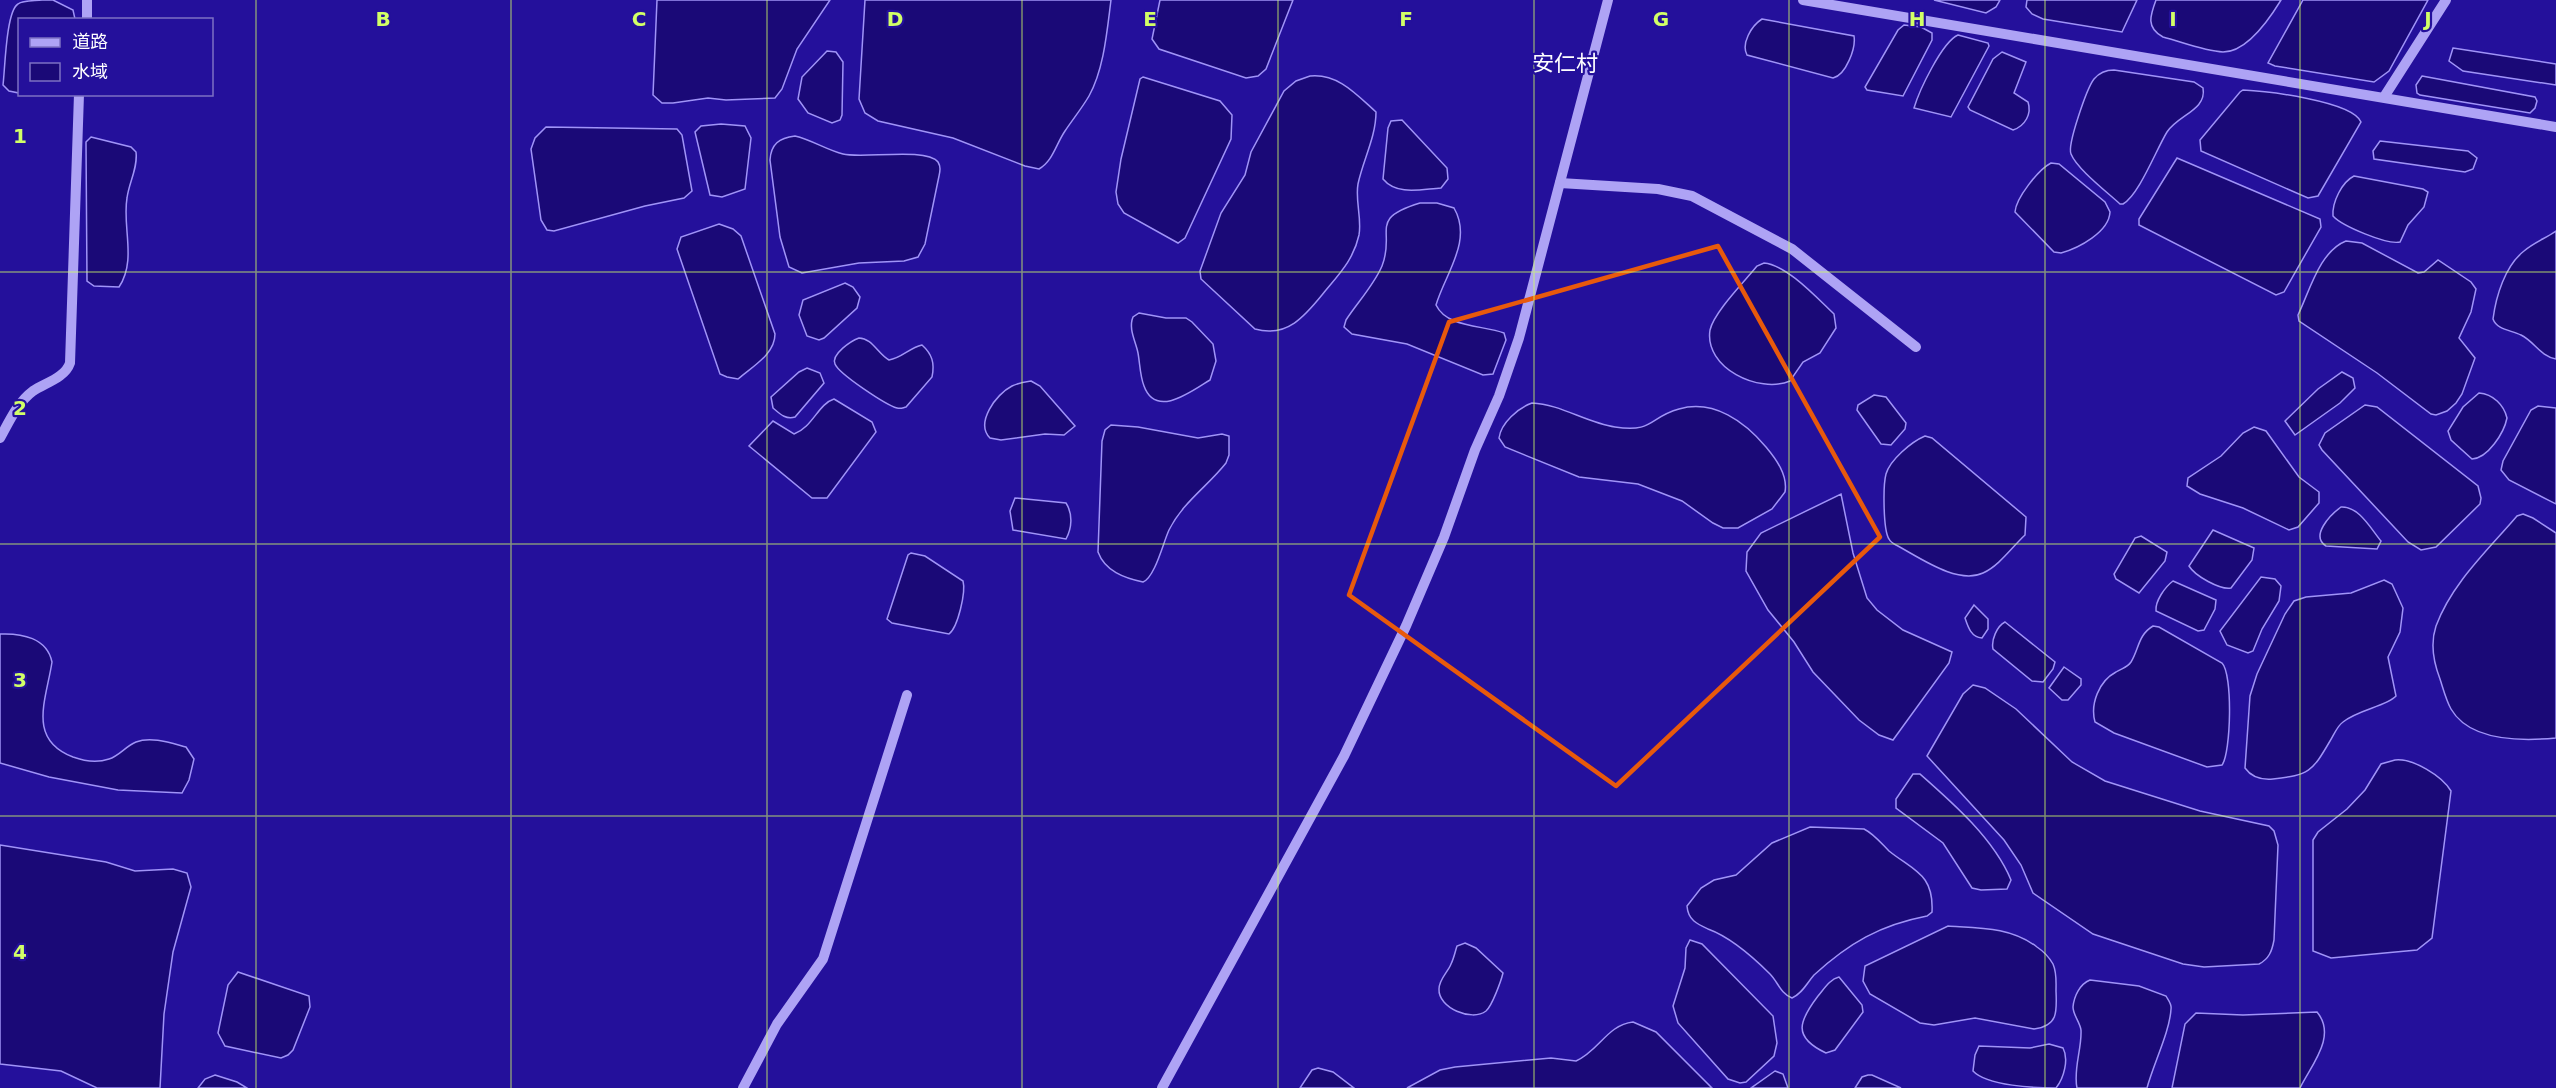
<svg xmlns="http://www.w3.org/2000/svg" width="2556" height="1088" font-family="'DejaVu Sans','Noto Sans SC',sans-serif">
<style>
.water{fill:#1a0977;stroke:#a094f8;stroke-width:1.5}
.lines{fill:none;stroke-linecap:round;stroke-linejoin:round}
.minor{stroke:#aea3f5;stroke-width:10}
.marked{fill:none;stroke:#e8590c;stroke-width:4.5;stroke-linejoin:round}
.grid{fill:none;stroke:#d2ff67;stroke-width:1.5;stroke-opacity:0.55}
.labels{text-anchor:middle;stroke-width:4.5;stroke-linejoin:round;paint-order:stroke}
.quarter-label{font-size:22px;fill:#fff;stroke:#24109b}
.grid-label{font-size:20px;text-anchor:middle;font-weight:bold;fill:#d2ff67;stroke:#24109b;stroke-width:4.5;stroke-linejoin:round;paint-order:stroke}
</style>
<rect width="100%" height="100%" fill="#24109b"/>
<g class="water">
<path d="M42 0H53L73 10 75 19 20 20 19 93 9 91 3 85C5 70 6 11 18 4 23 0 35 1 42 0Z"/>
<polygon points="657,0 830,0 797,49 782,89 775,98 726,100 708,98 673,103 662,103 653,95"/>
<path d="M865 0H1111C1107 31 1104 69 1089 96 1082 108 1073 119 1065 131 1056 144 1053 161 1039 169L1025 166 953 138 878 121 865 113 859 99Z"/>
<polygon points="1160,0 1293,0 1266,69 1258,76 1246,78 1159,49 1152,39"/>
<polygon points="1934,0 2000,0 1996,7 1986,13"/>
<polygon points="2027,0 2137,0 2122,32 2043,19 2032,14 2026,7"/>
<path d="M2156 0H2281C2270 18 2247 52 2223 52 2204 51 2182 42 2163 37 2146 28 2150 16 2156 0Z"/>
<polygon points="2303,0 2428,0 2389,71 2374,82 2275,66 2268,63"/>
<path d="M1762 19 1854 36C1856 48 1846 75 1833 78L1747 55C1741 44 1751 26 1762 19Z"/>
<polygon points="1904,25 1921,27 1932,33 1932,40 1903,96 1867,90 1865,87 1898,30"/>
<path d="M1958 35 1988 43 1989 46 1951 117 1914 108C1919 91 1942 42 1958 35Z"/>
<polygon points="2453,48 2556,64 2556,85 2463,71 2449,61"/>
<polygon points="827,51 836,52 843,62 842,115 840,120 832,123 808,113 798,99 802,77"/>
<path d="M2002 52 2026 62 2014 93 2028 102C2032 114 2025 126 2013 130L1970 110 1968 107 1993 59Z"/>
<path d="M2114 70 2194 82 2203 88C2207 110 2178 115 2167 132 2156 150 2139 195 2123 204H2120C2107 192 2077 169 2071 154 2067 145 2087 88 2094 79 2099 73 2107 70 2114 70Z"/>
<path d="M1310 76C1338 73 1357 95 1376 112 1376 137 1363 160 1358 184 1355 201 1362 218 1359 235 1354 258 1341 272 1326 290 1308 312 1289 339 1255 329L1201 279 1200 271 1221 213 1245 175 1251 152 1284 91 1296 81Z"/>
<polygon points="2422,76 2535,97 2537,101 2535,108 2530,113 2420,95 2417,93 2416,85"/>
<polygon points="1143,77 1220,101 1232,115 1231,139 1185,238 1178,243 1124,213 1118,204 1116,192 1121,159 1140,79"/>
<path d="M2243 90C2266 91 2352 101 2361 122L2318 196 2308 198 2201 151 2200 140 2240 92Z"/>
<path d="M1402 120 1447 168 1448 179 1441 188C1422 189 1397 196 1383 179L1388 128 1391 121Z"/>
<polygon points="721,124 745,126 751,138 745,189 722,197 710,195 695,132 701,126"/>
<polygon points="546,127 677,129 682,135 692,191 684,198 645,206 554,231 547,230 541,220 531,149 535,138"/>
<path d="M795 136C812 140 827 150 843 154 862 159 926 147 938 162 941 167 940 171 939 176L925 244 918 257 904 261 859 263 802 273 789 267 780 237 770 160C771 144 779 138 795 136Z"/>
<path d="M91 137 131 147 136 152C138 168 129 182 127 198 122 227 137 260 119 287L94 286 87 281 86 142Z"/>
<polygon points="2380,141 2468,151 2477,158 2473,169 2465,172 2374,159 2373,151"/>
<polygon points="2177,158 2320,219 2321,227 2284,292 2276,295 2139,225 2139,219"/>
<path d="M2051 163 2059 164 2105 202 2110 212C2109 232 2079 248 2061 253L2054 252 2015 212C2016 198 2038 170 2051 163Z"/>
<path d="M2354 176 2423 189 2428 192 2424 207 2408 225 2400 242C2387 245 2342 226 2333 216 2332 202 2342 182 2354 176Z"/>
<path d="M1420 203H1437L1454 208C1473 241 1445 274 1436 305 1447 328 1483 325 1504 333L1506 340 1493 374 1483 375 1407 344 1352 334 1344 327 1346 320C1357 303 1374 285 1382 266 1396 231 1367 219 1420 203Z"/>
<path d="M719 224 733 229 741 236 775 334C775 354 753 366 738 379L727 377 720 374 677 249 681 237Z"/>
<path d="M2556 231V359C2540 356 2535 342 2521 335 2511 330 2497 330 2493 319 2496 296 2505 266 2524 251 2533 243 2546 238 2556 231Z"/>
<path d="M2346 241 2362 243 2418 273 2424 272 2438 260 2471 282 2476 289 2471 312 2459 338 2475 358 2462 394 2456 403 2447 411 2436 415 2431 414 2377 373 2299 321 2298 315C2310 290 2320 251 2346 241Z"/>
<path d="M1764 263C1787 265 1817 298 1834 314L1836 328 1820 353 1803 362 1790 381C1759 394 1704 368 1710 330 1714 312 1745 281 1757 266Z"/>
<polygon points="845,283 853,287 860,297 857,308 824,338 819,340 807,336 799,315 803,300"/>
<path d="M1139 313 1166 318H1186L1192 322 1213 344 1216 361 1210 380C1192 391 1156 419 1144 386 1140 376 1140 364 1138 353 1136 342 1128 329 1133 317Z"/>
<path d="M859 338C872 338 878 354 889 360 902 358 909 348 922 345 932 354 935 363 932 377L906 407C902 408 901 409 897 408 886 405 839 374 835 364 831 354 851 341 859 338Z"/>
<path d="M807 368 820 373 824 383 795 417C786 420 780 414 773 408L771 397 799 372Z"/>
<polygon points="2342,372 2353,378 2355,388 2340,403 2295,435 2285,421 2318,389"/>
<path d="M1031 381 1040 386 1075 426 1064 435 1045 434 1001 440 990 438C975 423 996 394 1012 386 1018 383 1024 382 1031 381Z"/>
<path d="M2479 393C2493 394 2504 405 2507 418 2504 433 2488 458 2472 459L2451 440 2448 431 2463 407Z"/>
<polygon points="1874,395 1886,397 1906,423 1905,429 1891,445 1881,444 1857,410 1858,405"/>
<path d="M834 399 872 422 876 432 827 498H812L749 446 773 421 794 434C813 427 818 404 834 399Z"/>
<path d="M1532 403C1560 404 1587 423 1615 427 1654 433 1649 417 1679 409 1714 399 1745 422 1766 447 1776 459 1788 475 1785 492L1772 509 1738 528H1723L1713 523 1682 501 1638 484 1579 477 1505 447 1499 438C1501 423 1518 408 1532 403Z"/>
<polygon points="2365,405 2377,407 2478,486 2481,498 2480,504 2436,547 2421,550 2408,542 2322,450 2319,445 2325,433"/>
<polygon points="2538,406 2556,408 2556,504 2509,480 2501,470 2503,461 2531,410"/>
<path d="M1111 425 1138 427 1198 438 1222 434 1229 436V455L1226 463C1208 486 1183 502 1169 530 1163 543 1155 577 1143 582 1124 578 1105 571 1098 552L1102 441 1105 430Z"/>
<polygon points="2254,427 2266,431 2299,477 2319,492 2319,503 2298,527 2289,530 2243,508 2200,494 2187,486 2188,478 2221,456 2243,433"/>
<path d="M1925 436 1932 438 2026 517 2025 535C2012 547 1999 566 1983 573 1957 585 1919 557 1896 545 1894 544 1890 541 1889 539 1883 530 1883 485 1886 474 1890 460 1911 442 1925 436Z"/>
<polygon points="1841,494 1853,553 1867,598 1877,610 1903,630 1952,652 1949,663 1893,740 1879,735 1859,720 1813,672 1794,642 1768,610 1746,571 1747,552 1761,533"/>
<path d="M1015 498 1066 503C1073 514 1072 528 1066 539L1013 530 1010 511Z"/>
<path d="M2341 507C2359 506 2371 529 2381 541L2377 549 2326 546C2310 536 2330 515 2341 507Z"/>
<path d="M2523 514 2533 518 2556 533V738C2524 741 2470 742 2451 709 2446 700 2443 688 2440 679 2433 661 2430 644 2436 626 2452 583 2488 550 2517 516Z"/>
<path d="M2213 530 2254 548 2252 560 2231 588C2220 590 2195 576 2189 566Z"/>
<polygon points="2141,536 2167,552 2165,561 2139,593 2116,579 2114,574 2135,538"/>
<path d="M911 553 925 556 963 581C966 592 958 627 949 634L892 623 887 619 908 555Z"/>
<polygon points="2261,577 2275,579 2281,586 2279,601 2262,629 2253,651 2248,653 2227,645 2220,631"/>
<path d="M2384 580 2392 584 2403 608 2400 632 2388 657 2396 696C2387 706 2357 710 2343 722 2337 726 2334 735 2330 741 2312 772 2309 775 2273 779 2262 780 2252 778 2245 768L2250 696 2257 674 2285 614 2294 601 2306 597 2351 593Z"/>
<path d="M2173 581 2216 600 2215 609 2204 630 2198 631 2156 611C2155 601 2165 587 2173 581Z"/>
<path d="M1974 605 1988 619V629L1982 638C1971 637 1968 627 1965 618Z"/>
<path d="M2005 622 2055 662 2053 669 2043 682 2032 681 1993 649C1991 640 1997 626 2005 622Z"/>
<path d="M2153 626 2159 627 2222 663C2233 674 2231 753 2222 765L2207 767 2114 733 2095 722C2090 704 2099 681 2116 672 2122 668 2127 668 2131 662 2139 649 2138 635 2153 626Z"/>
<path d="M0 634C22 633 47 638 52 662 46 701 27 739 73 757 84 761 97 763 109 759 119 756 126 746 136 742 151 736 171 743 186 747L194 759 189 780 182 793 118 790 49 777 0 763Z"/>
<polygon points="2064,667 2081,679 2081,685 2068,700 2062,700 2049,688"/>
<path d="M1973 685 1985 688 2016 709 2072 762 2105 781 2200 811 2269 826 2274 831 2278 845 2274 940C2272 951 2269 959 2259 964L2204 967 2183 964 2093 934 2033 893 2021 865 2004 840 1927 756 1963 694Z"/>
<path d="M2395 760C2413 758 2442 776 2451 791L2432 938 2417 950 2331 958 2313 951V840L2318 832 2347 809 2365 790 2381 764Z"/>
<path d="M1913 774H1920C1953 803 1994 839 2011 880L2007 889 1981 890 1972 888 1943 843 1896 808V799Z"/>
<path d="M1810 827 1864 829C1874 834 1881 843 1889 851 1914 871 1934 874 1932 912L1927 916C1880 925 1849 943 1814 975 1807 983 1802 994 1792 998 1780 993 1778 982 1770 974 1753 957 1730 937 1708 929 1697 924 1688 920 1687 906L1701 888 1714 880 1736 875 1772 843Z"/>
<polygon points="0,845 106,862 135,871 173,869 187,873 191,887 173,952 164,1014 160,1088 97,1088 61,1071 0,1064"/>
<path d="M1948 926C1979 928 2011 927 2037 947 2043 951 2049 957 2053 964 2057 973 2056 982 2056 991 2057 1012 2058 1026 2034 1029L1975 1018 1934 1025 1920 1023 1870 994 1863 981 1865 966Z"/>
<polygon points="1690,940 1702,944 1773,1016 1777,1043 1774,1056 1746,1082 1740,1083 1728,1079 1678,1023 1673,1006 1685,968 1686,948"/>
<path d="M1465 943 1476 948 1503 973C1501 981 1492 1006 1486 1011 1472 1022 1438 1008 1439 989 1439 979 1448 972 1451 964 1454 958 1455 952 1457 946Z"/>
<polygon points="238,972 309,996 310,1007 293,1050 288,1055 281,1058 225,1046 218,1033 228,985"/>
<path d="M1839 977 1862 1005 1863 1012 1835 1050 1826 1053C1792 1037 1799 1021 1818 996 1824 989 1830 979 1839 977Z"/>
<path d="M2090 980 2139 986 2166 996C2168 1000 2172 1004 2171 1009 2170 1031 2153 1065 2147 1088H2077C2073 1069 2082 1049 2081 1030 2080 1022 2073 1015 2073 1007 2074 996 2080 984 2090 980Z"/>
<path d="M2317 1012C2337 1036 2312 1064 2300 1088H2172L2185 1024 2196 1013 2243 1015Z"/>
<path d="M1633 1022 1656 1032 1712 1088H1407L1440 1070 1455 1067 1551 1058 1576 1061C1599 1051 1607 1025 1633 1022Z"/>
<path d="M2049 1044 2063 1048C2069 1059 2064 1078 2056 1088 2036 1088 1987 1086 1973 1071L1975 1055 1979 1046 2030 1048Z"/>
<polygon points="1318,1068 1333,1072 1354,1088 1300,1088 1312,1070"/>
<polygon points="1775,1071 1783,1074 1788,1088 1751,1088"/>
<polygon points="215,1075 237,1082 247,1088 198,1088 205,1079"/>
<polygon points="1868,1075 1872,1075 1901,1088 1855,1088 1862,1077"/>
</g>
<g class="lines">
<g class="minor">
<polyline points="87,0 87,20"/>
<polyline points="1803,0 2556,127"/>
<polyline points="2384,97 2446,0"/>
<polyline points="1560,183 1658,189 1692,196 1792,249 1916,347"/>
<path d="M0 438C9 422 17 403 33 391 45 383 65 378 70 363L79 94"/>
<polyline points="743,1088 777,1024 823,959 907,695"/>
<polyline points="1162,1088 1344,756 1406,626 1444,537 1475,450 1499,396 1519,338 1608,0"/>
</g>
</g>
<path class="marked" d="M1718 246 1880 537 1616 786 1349 595 1449 322Z"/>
<path class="grid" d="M256 0V1088M511 0V1088M767 0V1088M1022 0V1088M1278 0V1088M1534 0V1088M1789 0V1088M2045 0V1088M2300 0V1088M0 272H2556M0 544H2556M0 816H2556"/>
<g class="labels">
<g class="quarter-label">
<text x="1565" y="71">安仁村</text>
</g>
</g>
<g class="grid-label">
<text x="383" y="26">B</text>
<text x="639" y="26">C</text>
<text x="895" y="26">D</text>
<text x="1150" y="26">E</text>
<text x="1406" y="26">F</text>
<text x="1661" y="26">G</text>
<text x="1917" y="26">H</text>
<text x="2173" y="26">I</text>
<text x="2428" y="26">J</text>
<text x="20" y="143">1</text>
<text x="20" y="415">2</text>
<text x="20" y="687">3</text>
<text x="20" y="959">4</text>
</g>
<rect x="18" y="18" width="195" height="78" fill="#24109b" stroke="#7c70c3" stroke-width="1.5"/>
<rect x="30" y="38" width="30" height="9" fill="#aea3f5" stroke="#7c70c3" stroke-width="1.5"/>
<text x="72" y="48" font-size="18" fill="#ffffff">道路</text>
<rect x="30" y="63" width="30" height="18" fill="#1a0977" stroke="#7c70c3" stroke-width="1.5"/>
<text x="72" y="78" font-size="18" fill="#ffffff">水域</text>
</svg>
